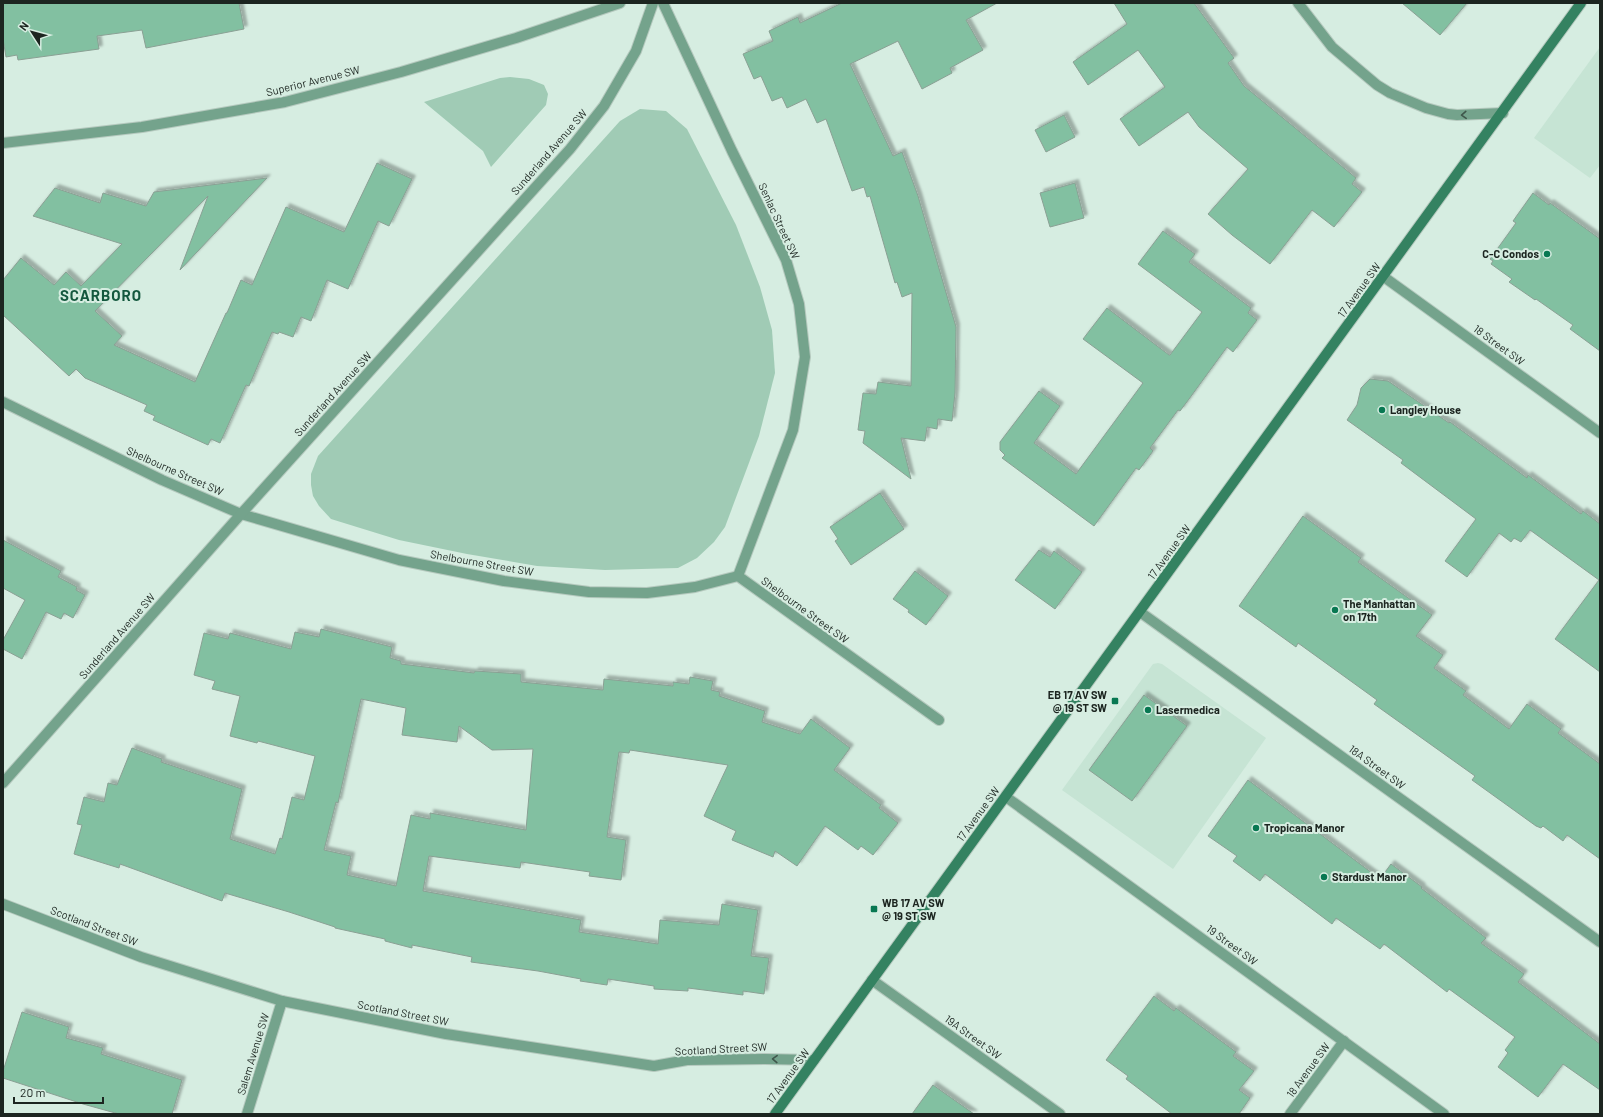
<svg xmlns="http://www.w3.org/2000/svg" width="1603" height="1117" font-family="Barlow,sans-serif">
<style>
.built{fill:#c6e4d4}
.green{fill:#a0cbb5}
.building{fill:#82c0a1;stroke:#8aa094;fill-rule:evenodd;filter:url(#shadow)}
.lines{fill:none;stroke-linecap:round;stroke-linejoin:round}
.minor-casing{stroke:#b5c9be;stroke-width:12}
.secondary-casing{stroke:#b5c9be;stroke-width:12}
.minor{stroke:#74a38c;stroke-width:10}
.secondary{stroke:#348261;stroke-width:10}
.oneway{stroke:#3f574b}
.poi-dot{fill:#087852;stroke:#d6ede1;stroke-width:1.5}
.labels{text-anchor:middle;stroke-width:4;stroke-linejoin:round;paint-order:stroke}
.street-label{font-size:11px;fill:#1c2520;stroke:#d6ede1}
.poi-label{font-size:11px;font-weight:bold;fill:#1c2520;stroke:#d6ede1;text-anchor:start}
.district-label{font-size:15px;font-weight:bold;letter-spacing:1px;fill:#14583e;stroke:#d6ede1}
</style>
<defs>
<filter id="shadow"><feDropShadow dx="3.5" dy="-3.5" stdDeviation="1" flood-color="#0004"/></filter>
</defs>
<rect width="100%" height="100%" fill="#d6ede1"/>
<g class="built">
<polygon points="1600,47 1600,165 1590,178 1534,138"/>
<polygon points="1158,663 1162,664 1266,738 1173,869 1062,790 1153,664"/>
</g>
<g class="green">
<polygon points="510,77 529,79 544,85 548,94 546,105 491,167 483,151 424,102 500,78"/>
<polygon points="640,109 666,111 687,129 736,225 760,287 772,330 775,373 759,436 725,527 714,542 697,558 678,568 605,570 537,566 467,554 399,540 331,519 319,506 313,496 311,485 311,474 318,456 620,121"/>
</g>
<g class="building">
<polygon points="3,3 239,3 244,29 146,48 142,30 97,36 99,49 18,60 17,55 6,57 3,39"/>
<polygon points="842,3 997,3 966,20 983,50 950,68 952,73 922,89 898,41 850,64 893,156 902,152 918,196 956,327 955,393 952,421 938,419 937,429 927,427 925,441 901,438 911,479 863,443 865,431 858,430 863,393 876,394 878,382 911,386 912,293 902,297 897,282 895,283 870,196 867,197 864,187 852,191 826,119 817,123 806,99 787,108 782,97 772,101 761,76 754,79 743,54 773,41 769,31 798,17 800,23"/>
<polygon points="1114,3 1194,3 1234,58 1228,63 1244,86 1356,178 1352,184 1362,192 1334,227 1312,210 1270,264 1232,235 1208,214 1248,169 1199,127 1188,112 1139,146 1120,119 1165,87 1138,50 1088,85 1073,62 1127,24"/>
<polygon points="1402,3 1467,3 1440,35"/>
<polygon points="1064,115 1075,137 1046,152 1035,130"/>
<polygon points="377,163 412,179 389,226 378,221 348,289 327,280 311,321 301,317 293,337 279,332 278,334 272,332 249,386 246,385 220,443 211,439 208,445 153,420 155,416 144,411 147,405 85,378 76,369 69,376 3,315 3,280 21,258 54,285 66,272 81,286 122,244 33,216 55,188 100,203 103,193 146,206 154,192 267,178 180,270 208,196 95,311 122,336 114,345 195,382 226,313 227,313 241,280 252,285 286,207 344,232"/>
<polygon points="1075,183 1084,218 1050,227 1040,193"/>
<polygon points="1533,193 1549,205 1550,203 1600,239 1600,351 1570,329 1573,325 1536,299 1535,300 1509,282 1512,279 1491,264 1493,261 1490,259 1516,223 1513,221"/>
<polygon points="1163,231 1195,254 1189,262 1251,308 1248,313 1257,320 1233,352 1227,347 1189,399 1180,411 1178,410 1150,448 1153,451 1139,470 1136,468 1094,526 1002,458 1005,455 1000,450 1000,442 1039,391 1060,406 1034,443 1076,474 1143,383 1083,339 1107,308 1169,355 1170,355 1202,312 1138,264"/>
<polygon points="1370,379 1388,381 1449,423 1450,422 1527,478 1528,475 1581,514 1583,511 1600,524 1600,672 1555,639 1599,580 1530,530 1521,542 1514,538 1511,542 1499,533 1467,577 1445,561 1476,519 1401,463 1403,460 1347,420 1357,405 1361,388"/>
<polygon points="880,493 904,529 851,565 835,541 838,539 830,527"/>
<polygon points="1303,516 1361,558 1358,562 1432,615 1416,636 1443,655 1434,668 1466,691 1463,695 1509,729 1527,704 1561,729 1558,733 1600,764 1600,859 1567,835 1563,841 1543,826 1541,828 1536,826 1472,780 1475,776 1374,704 1377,700 1298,643 1296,647 1239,606"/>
<polygon points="3,540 61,571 58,577 77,587 76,590 85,595 73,618 64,613 61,619 46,612 22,659 3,649 3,640 25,600 3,588"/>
<polygon points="1039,550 1050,557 1054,551 1082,572 1055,609 1015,580"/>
<polygon points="915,571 948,596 926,625 908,612 909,610 893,599"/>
<path d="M321 629 392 647 390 658 401 661V664L474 673 475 671 521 674V682L603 690 604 679 673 686V682L689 684 690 677 713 681 711 690 720 692 719 696 765 711 762 722 800 734 811 719 850 748 834 770 881 805 879 808 898 823 873 855 861 846 858 850 825 826 797 866 775 851 773 857 732 840 736 831 704 816 728 765 630 750 629 753 619 752 607 837 626 840 621 880 589 876 590 872 521 862 520 868 429 856 423 891 581 920 579 932 658 944 660 920 719 925 722 904 758 910 751 956 769 958 764 994 743 991V995L688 988V991L654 989V986L608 979 607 985 580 981 581 979 538 971 471 962 472 957 412 945V948L385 941V939L335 928V927L289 912 225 893 222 901 120 864 119 868 74 854 82 825 77 824 84 797 104 802 108 783 117 785 132 748 162 759 161 762 242 789 230 839 275 854 280 838 282 839 292 797 304 800 315 756 258 741 257 743 230 736 240 696 212 689 215 681 194 675 204 633 228 639 230 633 291 649 295 632 319 637ZM361 699 406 708 402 735 457 742 459 726 492 750 533 749 526 830 430 813V819L411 815 396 886 347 875 351 856 324 850 336 802 338 803Z"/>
<polygon points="1144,695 1187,726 1132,801 1089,770"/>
<polygon points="1248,780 1380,879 1391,864 1422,887 1421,888 1486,938 1481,943 1524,974 1518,982 1600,1044 1600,1090 1563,1064 1538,1097 1498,1067 1508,1053 1505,1050 1515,1037 1449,989 1447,992 1384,944 1380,949 1336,918 1332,924 1265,874 1260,881 1233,861 1237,856 1208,836"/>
<polygon points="1154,996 1174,1011 1176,1008 1236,1052 1233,1056 1254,1071 1239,1090 1250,1098 1239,1114 1172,1114 1126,1079 1128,1076 1106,1060"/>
<polygon points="22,1012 69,1027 66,1038 103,1048 101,1054 182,1080 172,1114 119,1114 83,1104 3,1078 3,1071"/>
<polygon points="933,1085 974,1114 912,1114"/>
</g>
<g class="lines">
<defs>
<g id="minor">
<polyline points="663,3 732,151 786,260 799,304 805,357 793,430 738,576"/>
<polyline points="1298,3 1332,47 1377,85 1390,93 1426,108 1448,114 1457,115 1503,113"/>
<polyline points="3,143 142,127 285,102 401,72 516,38 620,3"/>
<polyline points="1384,277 1600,433"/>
<polyline points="3,402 162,480 241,514 399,560 504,581 589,592 647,593 695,587 738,576 939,720"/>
<polyline points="1140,612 1600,942"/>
<polyline points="3,783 241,514 570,149 604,106 636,51 653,3"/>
<polyline points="1006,797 1444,1114"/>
<polyline points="3,904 141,957 282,1001 446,1034 654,1066 687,1060 765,1059 814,1060"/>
<polyline points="872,980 1060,1114"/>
<polyline points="247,1114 282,1001"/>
<polyline points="1290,1114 1344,1041"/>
</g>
<polyline id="secondary" points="775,1114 1581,3"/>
</defs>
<use href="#minor" class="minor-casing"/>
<use href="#secondary" class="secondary-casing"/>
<use href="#minor" class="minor"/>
<use href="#secondary" class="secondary"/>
</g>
<defs><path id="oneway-chevron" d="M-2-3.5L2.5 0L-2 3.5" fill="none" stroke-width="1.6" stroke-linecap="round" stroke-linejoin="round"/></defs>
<g class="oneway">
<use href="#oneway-chevron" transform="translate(1464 115) rotate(177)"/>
<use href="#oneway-chevron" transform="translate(775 1059) rotate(-178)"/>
</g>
<g class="poi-dot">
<circle cx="1547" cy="254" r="4"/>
<circle cx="1382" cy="410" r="4"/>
<circle cx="1335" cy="610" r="4"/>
<rect x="1111" y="697" width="8" height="8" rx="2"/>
<circle cx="1148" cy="710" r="4"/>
<circle cx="1256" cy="828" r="4"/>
<circle cx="1324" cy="877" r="4"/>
<rect x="870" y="905" width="8" height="8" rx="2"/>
</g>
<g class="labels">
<g class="street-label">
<text transform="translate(313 81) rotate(-14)" y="4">Superior Avenue SW</text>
<text transform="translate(549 152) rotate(-49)" y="4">Sunderland Avenue SW</text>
<text transform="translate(779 221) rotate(65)" y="4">Senlac Street SW</text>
<text transform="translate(1359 290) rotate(-54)" y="4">17 Avenue SW</text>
<text transform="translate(1499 345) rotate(36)" y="4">18 Street SW</text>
<text transform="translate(333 394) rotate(-48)" y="4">Sunderland Avenue SW</text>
<text transform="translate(175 471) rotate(24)" y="4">Shelbourne Street SW</text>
<text transform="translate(1169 552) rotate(-54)" y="4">17 Avenue SW</text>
<text transform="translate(482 563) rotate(10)" y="4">Shelbourne Street SW</text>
<text transform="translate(805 610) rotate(36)" y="4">Shelbourne Street SW</text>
<text transform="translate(117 636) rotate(-49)" y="4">Sunderland Avenue SW</text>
<text transform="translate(1377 767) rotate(36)" y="4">18A Street SW</text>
<text transform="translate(978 814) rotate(-54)" y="4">17 Avenue SW</text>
<text transform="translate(94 926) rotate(21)" y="4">Scotland Street SW</text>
<text transform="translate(1232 945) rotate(36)" y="4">19 Street SW</text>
<text transform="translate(403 1013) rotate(11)" y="4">Scotland Street SW</text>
<text transform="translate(973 1037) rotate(36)" y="4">19A Street SW</text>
<text transform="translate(721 1049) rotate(-3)" y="4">Scotland Street SW</text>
<text transform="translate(253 1054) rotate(-73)" y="4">Salem Avenue SW</text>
<text transform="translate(1308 1070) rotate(-54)" y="4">18 Avenue SW</text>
<text transform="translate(788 1076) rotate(-54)" y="4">17 Avenue SW</text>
</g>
<g class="poi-label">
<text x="1539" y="258" text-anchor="end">C-C Condos</text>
<text x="1390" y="414">Langley House</text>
<text x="1343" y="608">The Manhattan<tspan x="1343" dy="13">on 17th</tspan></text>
<text x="1107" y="699" text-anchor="end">EB 17 AV SW<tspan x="1107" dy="13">@ 19 ST SW</tspan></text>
<text x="1156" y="714">Lasermedica</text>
<text x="1264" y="832">Tropicana Manor</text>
<text x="1332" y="881">Stardust Manor</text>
<text x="882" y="907">WB 17 AV SW<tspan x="882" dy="13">@ 19 ST SW</tspan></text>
</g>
<g class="district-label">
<text x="101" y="301">SCARBORO</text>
</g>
</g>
<rect width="1603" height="1117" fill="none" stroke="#1c2520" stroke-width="8"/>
<g transform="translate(32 32) rotate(306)" stroke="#d6ede1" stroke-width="3" paint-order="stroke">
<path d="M0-3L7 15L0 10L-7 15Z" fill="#1c2520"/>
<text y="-6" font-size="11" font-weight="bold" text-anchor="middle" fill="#1c2520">N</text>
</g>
<path d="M14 1097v6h89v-6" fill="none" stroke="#1c2520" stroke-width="2"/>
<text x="20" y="1097" font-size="12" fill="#1c2520" stroke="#d6ede1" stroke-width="3" paint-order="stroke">20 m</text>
</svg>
